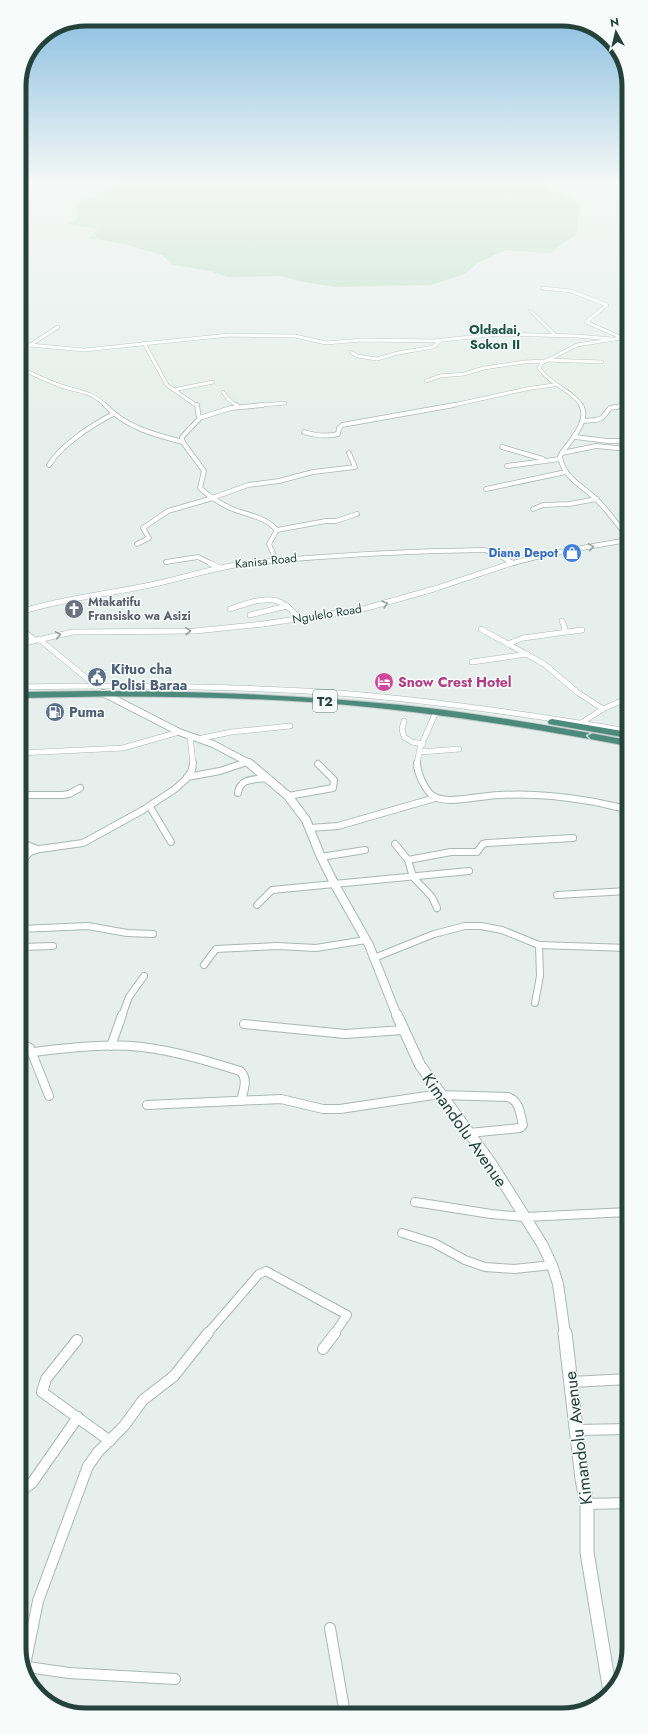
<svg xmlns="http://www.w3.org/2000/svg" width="648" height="1734" font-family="Jost,sans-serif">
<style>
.green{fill:#bfe0c8}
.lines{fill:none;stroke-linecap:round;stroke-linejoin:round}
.minor-far5-casing{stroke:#a8b8b2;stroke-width:4}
.minor-far4-casing{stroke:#a8b8b2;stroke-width:5.5}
.minor-far3-casing{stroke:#a8b8b2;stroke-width:6}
.minor-far2-casing{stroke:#a8b8b2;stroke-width:8}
.minor-far1-casing{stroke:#a8b8b2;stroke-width:10}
.minor-casing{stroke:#a8b8b2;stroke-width:12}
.tertiary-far3-casing{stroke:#a8b8b2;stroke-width:8}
.tertiary-far2-casing{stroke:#a8b8b2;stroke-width:10}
.tertiary-far1-casing{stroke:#a8b8b2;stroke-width:12}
.tertiary-casing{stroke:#a8b8b2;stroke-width:15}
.trunk-casing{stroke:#c2cac8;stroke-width:2}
.minor-far5{stroke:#fff;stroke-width:3}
.minor-far4{stroke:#fff;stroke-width:4}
.minor-far3{stroke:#fff;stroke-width:5}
.minor-far2{stroke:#fff;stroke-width:6}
.minor-far1{stroke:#fff;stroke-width:8}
.minor{stroke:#fff;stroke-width:10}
.tertiary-far3{stroke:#fff;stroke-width:6}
.tertiary-far2{stroke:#fff;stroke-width:8}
.tertiary-far1{stroke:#fff;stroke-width:10}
.tertiary{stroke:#fff;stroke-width:13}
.trunk{fill:#4c8a7c;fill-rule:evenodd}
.oneway{stroke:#92a09c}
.oneway2{stroke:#c4d9d4}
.labels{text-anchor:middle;stroke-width:3;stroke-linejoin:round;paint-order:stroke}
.far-shop-label{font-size:12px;font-weight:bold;fill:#366cbe;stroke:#f7fbf9;text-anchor:end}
.far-street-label{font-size:12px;fill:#24423a;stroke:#f7fbf9}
.far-worship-label{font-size:12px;font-weight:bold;fill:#5b616d;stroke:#f7fbf9;text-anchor:start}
.far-neighbourhood-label{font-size:13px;font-weight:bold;fill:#1f5548;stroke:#f7fbf9}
.shield{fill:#f7fbf9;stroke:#637a73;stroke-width:1}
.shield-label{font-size:13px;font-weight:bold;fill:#24423a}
.service-label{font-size:14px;font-weight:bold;fill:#4e5e75;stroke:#f7fbf9;text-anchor:start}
.hotel-label{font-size:14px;font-weight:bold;fill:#b23c85;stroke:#f7fbf9;text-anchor:start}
.near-street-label{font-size:17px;fill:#24423a;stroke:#f7fbf9}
.rim{fill:none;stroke:#24423a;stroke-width:5}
</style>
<rect width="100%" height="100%" fill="#e6efeb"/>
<polygon class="green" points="127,180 551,180 542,186 580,203 576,234 550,253 506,250 479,262 465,274 431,285 336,287 298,281 281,276 227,277 210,271 173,265 162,255 125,244 90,238 98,229 67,224 79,218 78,210 71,203 91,198"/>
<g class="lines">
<defs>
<g id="minor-far5">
<polyline points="543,288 571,291 607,305 586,322 620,337"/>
<polyline points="531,311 555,335"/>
<polyline points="144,343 167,385 197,406"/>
<polyline points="19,344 84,350 229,335 295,336 326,343 362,340 433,341 500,334 577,336 612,339"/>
<polyline points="30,345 58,327"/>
<polyline points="351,352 357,356 377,359 398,353 433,347 440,341"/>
<polyline points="547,360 602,362"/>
<path d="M20 368C33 374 47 381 61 386 78 392 92 391 106 406"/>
<polyline points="426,381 440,376 464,374 484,368 524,362 546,361"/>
<polyline points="173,390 213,382"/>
<polyline points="223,392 227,398 237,406"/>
<polyline points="252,406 285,403"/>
<polyline points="449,406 531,388 554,385"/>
<path d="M582 406C572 390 550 385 539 368L542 363 577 345 627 337"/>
<polyline points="621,406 627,405"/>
</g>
<g id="minor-far4">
<path d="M105 405C125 427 155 435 183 442"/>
<path d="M197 405 199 419 182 437V441L204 471 200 488C210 497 222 505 235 510 251 516 265 517 277 530L269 544 276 560"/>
<polyline points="236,405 238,407"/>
<path d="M581 405C591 422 568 442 560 456 563 478 583 486 597 500 608 511 617 524 627 536V540"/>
<polyline points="199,418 231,408 263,405"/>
<polyline points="582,421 596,420 602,418 610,408 627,405"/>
<path d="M304 432C316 436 326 437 338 434L339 428 342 425 454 405"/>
<polyline points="575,437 608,441 627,441"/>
<polyline points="502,447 543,459"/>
<polyline points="562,453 596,446 627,449"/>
<path d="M49 465C61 445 92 425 113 414"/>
<polyline points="507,466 560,459"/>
<polyline points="486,489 566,472"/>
<polyline points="212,498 248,485 279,481 313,472 355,467 349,453"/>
<polyline points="533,509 543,505 569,504 597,499"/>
<polyline points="277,530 326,521 336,521 357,514"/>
<polyline points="137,544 149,538 143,528 168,511 213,498"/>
<polyline points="166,562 198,557 212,564"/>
<path d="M238 564C320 556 402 551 484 550L493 552 513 563"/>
<polyline points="509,564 548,554 627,540"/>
</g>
<g id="minor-far3">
<polyline points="210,563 219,568"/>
<path d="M230 609C245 604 269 594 284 604 290 608 295 614 300 619"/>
<path d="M20 612C64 598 110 594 155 584 186 577 216 567 248 563"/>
<polyline points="250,615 287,606"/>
<polyline points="562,621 565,628 564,632"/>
<polyline points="20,629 35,640"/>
<polyline points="481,629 544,664 577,692 603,709"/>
<polyline points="39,639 96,686"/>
<polyline points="20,644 73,632 195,631 263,624 363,609 434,589 512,563"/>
<polyline points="508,644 523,638 582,630"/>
<polyline points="472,662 527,654"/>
<path d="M20 687C121 685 222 686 324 692 426 699 527 714 628 731"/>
<polyline points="404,721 402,729 404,737 412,742 423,744"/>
<polyline points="581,723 603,709 628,698"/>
<polyline points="190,736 193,764"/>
<polyline points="198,739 231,732 290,726"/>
<polyline points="420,752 459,749"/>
<polyline points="20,753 123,748 179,732"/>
<polyline points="241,764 248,762"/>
<polyline points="417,764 420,748 436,712"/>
</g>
<g id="minor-far2">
<path d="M417 763C417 773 426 793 435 797 447 803 467 798 480 797 516 792 554 795 589 801 602 803 615 807 628 809"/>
<polyline points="187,777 220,771 244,763"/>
<path d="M238 793C240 778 253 780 266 778"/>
<polyline points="20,795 63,795 69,794 80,788"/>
<polyline points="288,796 333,788 334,780 318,764"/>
<polyline points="150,807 171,842"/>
<polyline points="310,828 338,826 435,798"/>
<polyline points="20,842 37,849"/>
<polyline points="395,844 408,860 413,877 432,897 437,908"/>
<polyline points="321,857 365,850"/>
<polyline points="408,860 451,852 477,852 483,844 487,843 573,838"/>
<polyline points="20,868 24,859 30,852 40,849 83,843 143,810 175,789 186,779 192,770 193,763"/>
<polyline points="557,895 628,891"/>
<polyline points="257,905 272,890 469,871"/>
<polyline points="20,929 88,926 127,933 153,934"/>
<polyline points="20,947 53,946"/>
<polyline points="374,958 434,934 465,926 481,926 502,930 539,945 628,948"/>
<polyline points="204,965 216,949 277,946 316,948 366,940"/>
<polyline points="535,1003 540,976 539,945"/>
<polyline points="122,1016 129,997 144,976"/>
</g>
<g id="minor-far1">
<polyline points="244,1024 345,1034 403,1030"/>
<polyline points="20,1043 30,1048 49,1096"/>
<polyline points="111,1046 122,1015"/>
<path d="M32 1052C68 1048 105 1043 142 1047 175 1051 208 1061 240 1071 249 1079 243 1091 241 1101"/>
<path d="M441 1095 508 1097C520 1101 520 1114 523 1125L520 1128 469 1133"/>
<polyline points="147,1105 281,1099 323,1109 340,1109 440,1094"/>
<polyline points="415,1202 491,1214 525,1217 628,1212"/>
<polyline points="402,1233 434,1243 465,1260 485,1267 514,1269 552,1265"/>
<polyline points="207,1334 259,1274 266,1271 347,1315 334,1334"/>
</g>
<g id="minor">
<polyline points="77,1340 46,1379 42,1392 110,1441"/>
<polyline points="323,1349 335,1333"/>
<polyline points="571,1382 629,1379"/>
<polyline points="577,1430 629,1429"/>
<polyline points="21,1491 32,1483 78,1417"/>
<polyline points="587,1504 629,1503"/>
<polyline points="330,1628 345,1714"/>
<polyline points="21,1666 69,1673 175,1679"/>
<polyline points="24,1670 38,1601 88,1466 98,1452 124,1426 143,1400 174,1376 208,1333"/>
</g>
<polyline id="tertiary-far3" points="103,693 179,732 213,744 251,764"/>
<polyline id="tertiary-far2" points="249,763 288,796 306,820 321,857 335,885 369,945 397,1016"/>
<polyline id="tertiary-far1" points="397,1015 420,1065 491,1163 542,1244 552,1265 558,1284 565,1334"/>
<polyline id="tertiary" points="565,1333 582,1479 587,1504 587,1552 610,1692"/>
<g id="trunk">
<path d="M96 691C198 691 299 695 401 705 477 713 552 726 628 740V746C527 727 426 711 324 703 222 696 121 695 20 698V692Z"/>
<polygon points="552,719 628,732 628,738 549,724 548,722 549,720"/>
</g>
</defs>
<use href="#minor-far5" class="minor-far5-casing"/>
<use href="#minor-far4" class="minor-far4-casing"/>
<use href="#minor-far3" class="minor-far3-casing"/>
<use href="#minor-far2" class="minor-far2-casing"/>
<use href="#minor-far1" class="minor-far1-casing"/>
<use href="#minor" class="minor-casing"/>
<use href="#tertiary-far3" class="tertiary-far3-casing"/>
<use href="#tertiary-far2" class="tertiary-far2-casing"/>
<use href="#tertiary-far1" class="tertiary-far1-casing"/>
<use href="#tertiary" class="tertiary-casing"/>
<use href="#trunk" class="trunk-casing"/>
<use href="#minor-far5" class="minor-far5"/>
<use href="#minor-far4" class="minor-far4"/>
<use href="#minor-far3" class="minor-far3"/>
<use href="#minor-far2" class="minor-far2"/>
<use href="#minor-far1" class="minor-far1"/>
<use href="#minor" class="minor"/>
<use href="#tertiary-far3" class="tertiary-far3"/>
<use href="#tertiary-far2" class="tertiary-far2"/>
<use href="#tertiary-far1" class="tertiary-far1"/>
<use href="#tertiary" class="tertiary"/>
<use href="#trunk" class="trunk"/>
</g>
<defs><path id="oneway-chevron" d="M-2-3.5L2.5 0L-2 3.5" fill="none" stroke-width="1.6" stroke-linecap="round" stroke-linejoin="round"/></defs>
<g class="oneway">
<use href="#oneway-chevron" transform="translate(591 547) rotate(-9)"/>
<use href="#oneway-chevron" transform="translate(385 604) rotate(-17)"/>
<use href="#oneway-chevron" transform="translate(188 631) rotate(-3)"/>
<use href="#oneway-chevron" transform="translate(58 635) rotate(-10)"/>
</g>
<use class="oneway2" href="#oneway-chevron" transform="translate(589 736) rotate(-170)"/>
<linearGradient id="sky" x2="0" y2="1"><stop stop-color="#84bce0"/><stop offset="0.43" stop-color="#f4f8f6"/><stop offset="1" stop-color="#f4f8f6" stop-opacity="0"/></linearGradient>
<rect width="648" height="423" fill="url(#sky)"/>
<defs>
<symbol id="shop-disc" viewBox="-11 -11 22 22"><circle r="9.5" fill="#3f7fe0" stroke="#f7fbf9"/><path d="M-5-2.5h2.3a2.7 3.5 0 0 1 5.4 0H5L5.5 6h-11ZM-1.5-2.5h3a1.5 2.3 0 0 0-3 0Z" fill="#fff"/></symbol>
<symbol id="church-disc" viewBox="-11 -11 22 22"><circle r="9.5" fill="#6b7280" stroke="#f7fbf9"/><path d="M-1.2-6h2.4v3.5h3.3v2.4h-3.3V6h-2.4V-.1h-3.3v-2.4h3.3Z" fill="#fff"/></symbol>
<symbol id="civic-disc" viewBox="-11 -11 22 22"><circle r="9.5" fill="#5c6f8a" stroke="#f7fbf9"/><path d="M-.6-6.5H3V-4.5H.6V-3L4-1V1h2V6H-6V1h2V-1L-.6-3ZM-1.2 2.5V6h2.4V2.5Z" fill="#fff"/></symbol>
<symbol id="hotel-disc" viewBox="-11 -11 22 22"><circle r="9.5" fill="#d1479c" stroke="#f7fbf9"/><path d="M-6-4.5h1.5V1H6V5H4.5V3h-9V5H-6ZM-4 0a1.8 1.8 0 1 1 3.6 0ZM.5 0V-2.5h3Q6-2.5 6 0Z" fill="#fff"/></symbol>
<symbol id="fuel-disc" viewBox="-11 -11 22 22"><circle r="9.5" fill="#5c6f8a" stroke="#f7fbf9"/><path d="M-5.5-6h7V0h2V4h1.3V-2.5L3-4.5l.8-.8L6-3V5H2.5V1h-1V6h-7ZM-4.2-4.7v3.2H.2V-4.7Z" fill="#fff"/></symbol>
</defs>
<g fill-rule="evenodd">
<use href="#shop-disc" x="561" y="542" width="22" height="22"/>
<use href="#church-disc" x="63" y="598" width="22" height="22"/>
<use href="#civic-disc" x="86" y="666" width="22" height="22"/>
<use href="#hotel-disc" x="373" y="671" width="22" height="22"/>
<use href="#fuel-disc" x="44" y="701" width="22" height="22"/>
</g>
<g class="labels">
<g class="far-shop-label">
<text x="558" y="557">Diana Depot</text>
</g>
<g class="far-street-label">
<text transform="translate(266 561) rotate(-6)" y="4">Kanisa Road</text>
<text transform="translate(327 614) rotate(-9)" y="4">Ngulelo Road</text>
</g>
<g class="far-worship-label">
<text x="88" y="606">Mtakatifu<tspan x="88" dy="14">Fransisko wa Asizi</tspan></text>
</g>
<g class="far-neighbourhood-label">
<text x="495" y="334">Oldadai,<tspan x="495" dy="15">Sokon II</tspan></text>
</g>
<rect class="shield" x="313" y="690" width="24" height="22" rx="3"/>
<g class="shield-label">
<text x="325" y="706">T2</text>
</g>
<g class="service-label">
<text x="111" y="674">Kituo cha<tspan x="111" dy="16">Polisi Baraa</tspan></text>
<text x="69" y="717">Puma</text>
</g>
<g class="hotel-label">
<text x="398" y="687">Snow Crest Hotel</text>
</g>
<g class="near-street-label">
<text transform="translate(465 1130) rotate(55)" y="6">Kimandolu Avenue</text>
<text transform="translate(578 1438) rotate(-97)" y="6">Kimandolu Avenue</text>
</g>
</g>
<path d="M0 0H648V1734H0ZM86 26H562A60 60 0 0 1 622 86V1648A60 60 0 0 1 562 1708H86A60 60 0 0 1 26 1648V86A60 60 0 0 1 86 26Z" fill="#f7fbf9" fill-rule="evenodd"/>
<path class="rim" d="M86 26H562A60 60 0 0 1 622 86V1648A60 60 0 0 1 562 1708H86A60 60 0 0 1 26 1648V86A60 60 0 0 1 86 26Z"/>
<g transform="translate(616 32) rotate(352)" stroke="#f7fbf9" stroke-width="3" paint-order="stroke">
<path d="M0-3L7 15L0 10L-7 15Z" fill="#24423a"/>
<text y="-6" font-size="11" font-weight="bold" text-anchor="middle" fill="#24423a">N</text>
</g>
</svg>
